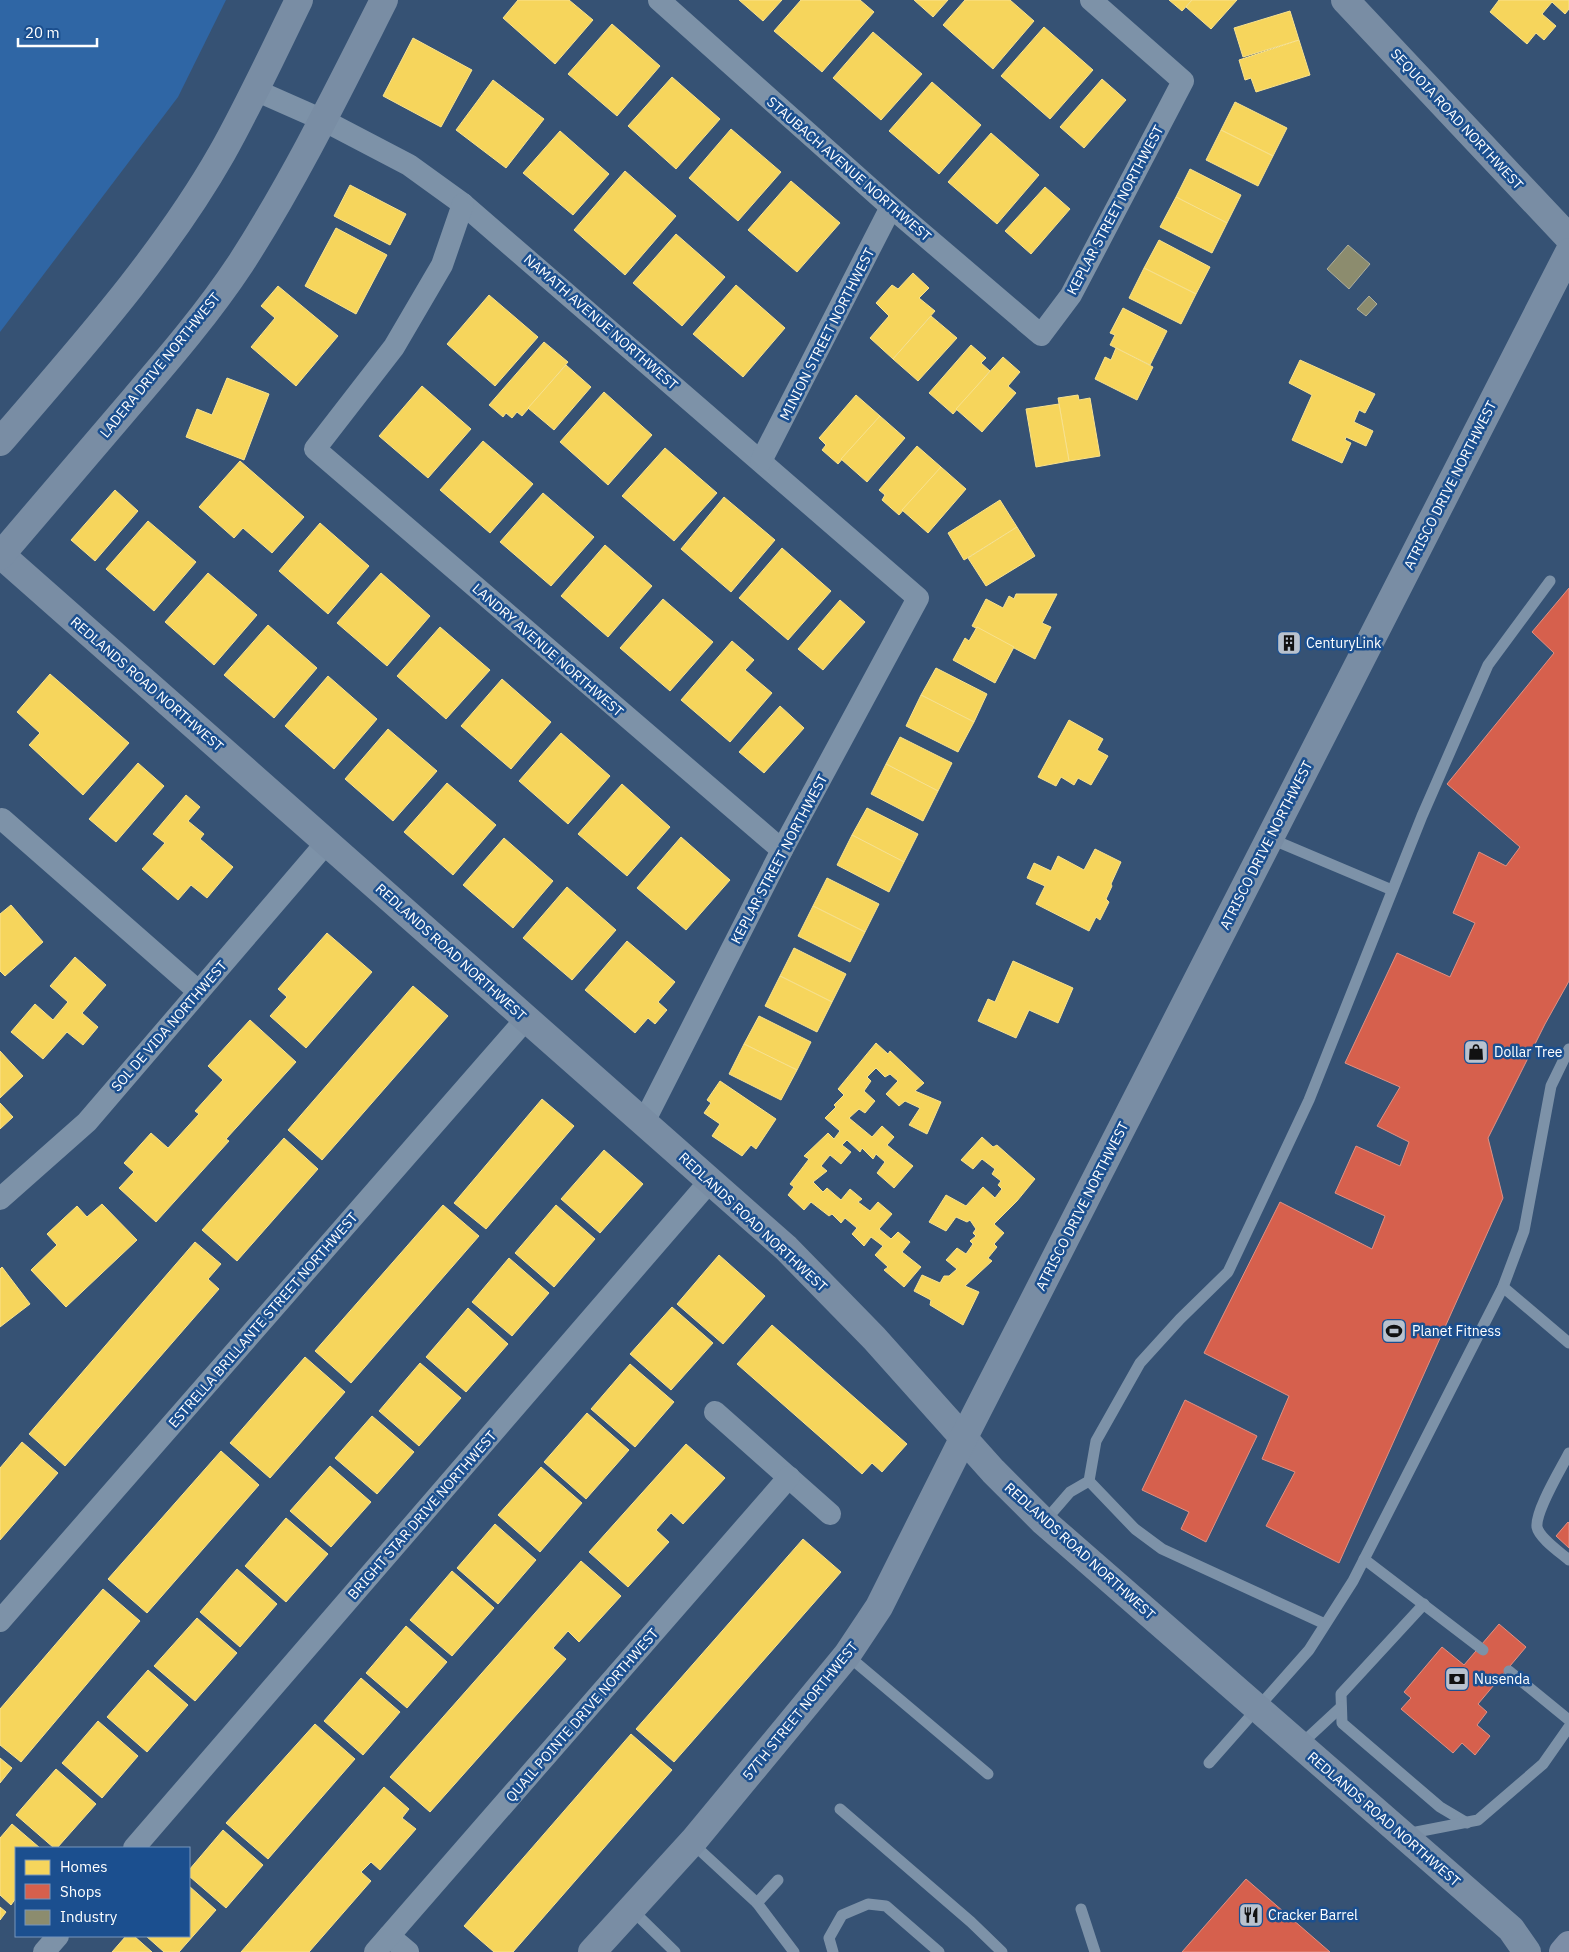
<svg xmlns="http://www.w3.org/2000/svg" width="1569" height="1952" font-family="'IBM Plex Sans',sans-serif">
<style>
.green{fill:#2f66a5}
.homes{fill:#f6d55c;stroke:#f9e28d}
.shops{fill:#d6604d;stroke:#e29082}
.industry{fill:#8c8c6e;stroke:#aeae9a}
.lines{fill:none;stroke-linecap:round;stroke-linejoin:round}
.lane{stroke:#7d92a8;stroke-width:11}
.street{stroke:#7d92a8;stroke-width:22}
.secondary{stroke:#798da4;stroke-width:28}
.primary{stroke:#7d8ea7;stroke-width:28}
.labels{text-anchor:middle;stroke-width:5;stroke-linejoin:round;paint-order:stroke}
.street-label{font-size:14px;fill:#fff;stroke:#1b4f8f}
.poi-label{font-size:14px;fill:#fff;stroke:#1b4f8f;text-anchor:start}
</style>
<rect width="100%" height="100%" fill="#365274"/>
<polygon class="green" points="0,0 226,0 178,97 0,332"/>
<g class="homes">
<polygon points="518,0 569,0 593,20 555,64 503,18"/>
<polygon points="739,0 782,0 763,21"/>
<polygon points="801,0 860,0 874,12 822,72 774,31"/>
<polygon points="914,0 948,0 933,17"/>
<polygon points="965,0 1010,0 1034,21 993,69 943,25"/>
<polygon points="1169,0 1192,0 1182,11"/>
<polygon points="1192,0 1237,0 1211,29 1186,7"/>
<polygon points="1499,0 1569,0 1569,9 1565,14 1552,2 1542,14 1556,26 1544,40 1536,33 1527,44 1490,12"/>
<polygon points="1290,11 1299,40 1243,57 1234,28"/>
<polygon points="612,24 660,66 617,116 568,74"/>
<polygon points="1044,27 1093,70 1050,119 1001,76"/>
<polygon points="873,32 922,74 881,120 833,78"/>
<polygon points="413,38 472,70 441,127 383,96"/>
<polygon points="1299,40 1310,75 1256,92 1251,78 1245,80 1239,60"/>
<polygon points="672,77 720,119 676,169 628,126"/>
<polygon points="1102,79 1126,100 1084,148 1060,127"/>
<polygon points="493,80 544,119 506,168 456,130"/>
<polygon points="932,82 981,125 939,174 889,131"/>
<polygon points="1235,102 1287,128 1273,156 1221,130"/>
<polygon points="731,129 781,172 738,221 689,178"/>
<polygon points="1221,130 1273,156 1258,186 1206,160"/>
<polygon points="560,131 609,174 573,215 523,173"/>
<polygon points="991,133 1039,175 997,224 948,182"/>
<polygon points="1190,169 1241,195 1227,223 1176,197"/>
<polygon points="625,171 676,216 625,275 574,230"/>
<polygon points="791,181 840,223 797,272 748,230"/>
<polygon points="350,185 406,214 390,245 334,216"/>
<polygon points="1045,187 1070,209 1031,254 1005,231"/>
<polygon points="1176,197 1227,223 1212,253 1160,227"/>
<polygon points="336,228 387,255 356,314 305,286"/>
<polygon points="676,234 725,277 682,326 633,283"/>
<polygon points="1159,240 1210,267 1196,294 1144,268"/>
<polygon points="1144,268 1196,294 1181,324 1129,298"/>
<polygon points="913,273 929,288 919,298 935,311 893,359 870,338 889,316 876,303 892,285 898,289"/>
<polygon points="736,285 785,328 743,377 693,334"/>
<polygon points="278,286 338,336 296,386 251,347 275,318 261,306"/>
<polygon points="489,295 538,337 495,386 447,344"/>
<polygon points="1123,308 1167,331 1150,365 1110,345 1115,335 1110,333"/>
<polygon points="931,316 957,338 918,381 893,359"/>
<polygon points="544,342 568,362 522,416 517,412 512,418 506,413 503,417 489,405"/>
<polygon points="971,345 986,358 981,363 990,371 953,414 929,393"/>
<polygon points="1116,348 1153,367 1137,400 1095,379 1105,357 1111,360"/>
<polygon points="1003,357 1020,372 1008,386 1016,393 982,432 956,409"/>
<polygon points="1300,360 1375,394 1365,413 1359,410 1354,422 1373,431 1366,446 1346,437 1345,440 1351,443 1342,463 1292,440 1312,395 1289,383"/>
<polygon points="566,365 591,387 554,430 528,408"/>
<polygon points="227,378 269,394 244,460 186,437 197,409 212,415"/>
<polygon points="422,386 471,429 428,478 379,436"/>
<polygon points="604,392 652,435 608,485 560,442"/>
<polygon points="856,395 880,416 838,464 822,450 826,445 819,438"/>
<polygon points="1078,395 1079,400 1090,398 1100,456 1069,461 1058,398"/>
<polygon points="1059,404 1069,461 1036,467 1026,409"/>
<polygon points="880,416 905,438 867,482 841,459"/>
<polygon points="483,441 533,484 490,533 440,490"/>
<polygon points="917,446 941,467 899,515 882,500 885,495 879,490"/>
<polygon points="665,448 717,493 674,541 622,496"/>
<polygon points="240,461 304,517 272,553 243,528 234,538 199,507"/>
<polygon points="941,467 966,489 928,533 902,510"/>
<polygon points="115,490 138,511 95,561 71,540"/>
<polygon points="543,493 594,537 551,586 500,542"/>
<polygon points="724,497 775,540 731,592 681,549"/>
<polygon points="1000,500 1017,527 964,560 948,533"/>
<polygon points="148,521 196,562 154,611 106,569"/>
<polygon points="320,523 369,566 328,614 279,571"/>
<polygon points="1017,527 1035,556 986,586 968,558"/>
<polygon points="605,545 652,586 608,637 561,596"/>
<polygon points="782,548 831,591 788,640 739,598"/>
<polygon points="208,573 257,615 214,665 165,622"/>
<polygon points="381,573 430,616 387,666 337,623"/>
<polygon points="1016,594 1057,594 1042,623 1051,627 1035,659 972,626 986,599 1003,608 1009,596 1014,599"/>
<polygon points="663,599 713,642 670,691 620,648"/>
<polygon points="840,600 865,622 823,670 798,649"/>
<polygon points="268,625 317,668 274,718 224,675"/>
<polygon points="440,627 490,670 446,719 397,676"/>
<polygon points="977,627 1014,647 995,683 953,660 965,638 969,641"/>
<polygon points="732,641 754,660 745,670 772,693 730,742 681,700"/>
<polygon points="936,668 987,694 974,722 921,695"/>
<polygon points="50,674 129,743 83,795 29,745 40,733 17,712"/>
<polygon points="328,676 377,719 334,769 285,726"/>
<polygon points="502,679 551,722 511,769 461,726"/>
<polygon points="921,695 974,722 958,752 906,726"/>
<polygon points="780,706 804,728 764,773 739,752"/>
<polygon points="1069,720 1103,739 1097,750 1108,756 1091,785 1078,778 1074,785 1061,777 1056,786 1038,777"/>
<polygon points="388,729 437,771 393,821 345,779"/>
<polygon points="561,733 610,776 568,824 519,781"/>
<polygon points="900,737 952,763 938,791 886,764"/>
<polygon points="138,763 164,786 116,842 89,819"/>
<polygon points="886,764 938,791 923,821 871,794"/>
<polygon points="447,783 496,825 453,875 404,832"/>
<polygon points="622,784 670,827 627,876 578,834"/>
<polygon points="186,795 200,807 188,821 204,834 200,839 233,867 207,898 191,885 178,900 142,869 165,843 153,834"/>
<polygon points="867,808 918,834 904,862 852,835"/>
<polygon points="852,835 904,862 889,892 837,865"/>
<polygon points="681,837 730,880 686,930 637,888"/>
<polygon points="504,838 553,881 513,928 463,885"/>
<polygon points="1095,849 1121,862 1111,884 1112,886 1106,899 1109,902 1100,920 1096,917 1089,931 1036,904 1045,886 1027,878 1034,863 1051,871 1058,856 1084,870"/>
<polygon points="827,878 879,904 865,932 813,906"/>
<polygon points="567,887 616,930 572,980 523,938"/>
<polygon points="11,905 43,942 5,976 0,971 0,914"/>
<polygon points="813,906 865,932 850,962 798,936"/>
<polygon points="327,933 372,972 306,1048 270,1016 287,997 278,989"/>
<polygon points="627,941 675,982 658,1002 667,1010 655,1024 648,1018 635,1033 585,990"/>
<polygon points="794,948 846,974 832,1002 780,976"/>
<polygon points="75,957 106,985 82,1013 98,1027 83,1045 67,1032 43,1059 11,1032 35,1004 53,1020 68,1002 50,986"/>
<polygon points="1013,961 1073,988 1058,1023 1029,1010 1016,1038 978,1021 988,999 995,1002"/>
<polygon points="780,976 832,1002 817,1032 765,1006"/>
<polygon points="413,986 448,1016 322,1160 288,1130"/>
<polygon points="759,1016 811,1042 797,1070 744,1044"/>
<polygon points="250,1020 296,1062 226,1139 229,1141 156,1222 119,1188 134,1172 124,1163 151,1133 168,1148 199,1114 195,1111 223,1080 208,1066"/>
<polygon points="876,1043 888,1054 890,1051 924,1083 915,1091 941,1102 927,1134 909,1125 920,1108 905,1101 899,1106 886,1094 898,1081 890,1074 885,1077 876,1068 867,1077 871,1081 864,1091 875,1101 865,1113 859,1109 849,1118 872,1137 882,1126 894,1137 887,1145 913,1166 894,1188 877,1173 885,1162 876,1154 873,1159 862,1148 860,1152 847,1140 842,1145 851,1152 841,1164 830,1155 821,1166 827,1171 813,1182 823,1192 827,1188 841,1200 850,1189 862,1199 858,1202 870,1211 878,1202 892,1214 879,1229 891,1239 898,1232 910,1242 902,1252 921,1267 904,1287 884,1270 888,1267 875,1255 883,1246 871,1237 864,1246 852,1234 857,1228 845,1218 841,1223 832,1214 829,1216 811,1202 804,1210 788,1195 794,1187 790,1184 809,1159 804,1156 828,1133 834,1139 840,1131 825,1118 836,1107 834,1105 844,1095 838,1089"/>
<polygon points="744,1044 797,1070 781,1100 729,1074"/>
<polygon points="0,1051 23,1076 0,1098"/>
<polygon points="720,1081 776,1119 756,1149 751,1145 742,1156 712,1136 720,1124 704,1113 711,1103 707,1100"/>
<polygon points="542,1099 574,1126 486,1229 454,1203"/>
<polygon points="0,1103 13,1117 0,1129"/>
<polygon points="982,1137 993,1147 997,1145 1035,1179 1017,1201 994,1224 1004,1233 994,1244 997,1247 988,1258 992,1261 965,1286 979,1292 963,1325 930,1305 931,1300 914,1291 922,1275 940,1283 944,1276 949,1276 957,1269 946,1260 957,1248 966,1254 973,1244 970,1241 976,1236 973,1233 976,1229 970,1220 967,1222 956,1217 946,1231 929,1222 946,1195 966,1206 983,1187 995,1198 1002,1189 998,1185 1001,1181 992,1174 995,1169 982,1159 973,1169 961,1160"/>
<polygon points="284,1138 318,1169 237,1261 202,1230"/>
<polygon points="604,1150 643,1184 600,1233 561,1199"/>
<polygon points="102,1204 137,1240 66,1307 31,1270 57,1245 47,1234 77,1206 87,1217"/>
<polygon points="443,1205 479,1236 351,1383 315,1351"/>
<polygon points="556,1205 595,1239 554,1287 515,1253"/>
<polygon points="195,1242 221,1264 208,1279 219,1289 65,1466 29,1434"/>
<polygon points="719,1255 765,1296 723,1344 677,1304"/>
<polygon points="509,1258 549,1293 512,1336 472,1302"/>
<polygon points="2,1267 30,1304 0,1327 0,1269"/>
<polygon points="672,1307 713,1343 671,1390 630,1354"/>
<polygon points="468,1308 508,1344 466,1392 426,1357"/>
<polygon points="772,1325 907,1444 882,1472 872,1463 862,1474 737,1364"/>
<polygon points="305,1357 345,1392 270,1478 230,1443"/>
<polygon points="420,1363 461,1398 419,1446 379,1411"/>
<polygon points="630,1364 674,1402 635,1447 591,1409"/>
<polygon points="587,1413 629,1450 586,1499 544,1462"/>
<polygon points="372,1416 414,1452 377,1494 335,1458"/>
<polygon points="22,1442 58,1473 0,1540 0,1468"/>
<polygon points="686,1444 725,1478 683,1524 671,1513 656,1530 669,1542 628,1587 589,1552"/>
<polygon points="221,1451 259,1485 147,1613 108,1579"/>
<polygon points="330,1466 371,1502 331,1547 290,1511"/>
<polygon points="541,1467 582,1503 540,1552 498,1515"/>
<polygon points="286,1518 328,1554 286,1602 245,1566"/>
<polygon points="495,1524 536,1560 498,1604 457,1568"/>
<polygon points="803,1539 841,1572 674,1762 636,1729"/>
<polygon points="581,1561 621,1596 579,1642 568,1631 553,1648 566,1659 430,1812 390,1777"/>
<polygon points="237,1569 277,1604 240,1647 200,1612"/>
<polygon points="452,1571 494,1608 452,1656 410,1620"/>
<polygon points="103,1589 140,1621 21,1762 0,1745 0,1709"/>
<polygon points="197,1618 237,1653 195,1701 154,1666"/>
<polygon points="406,1626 447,1662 407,1708 366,1673"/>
<polygon points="148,1670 188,1705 147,1752 107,1717"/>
<polygon points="361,1678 400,1712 363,1755 324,1721"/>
<polygon points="98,1721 138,1756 102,1798 62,1763"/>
<polygon points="315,1724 355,1759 268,1859 226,1823"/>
<polygon points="631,1734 672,1770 513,1952 494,1952 464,1926"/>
<polygon points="0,1758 12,1768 0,1783"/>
<polygon points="56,1769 96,1804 57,1848 54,1848 16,1815"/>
<polygon points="384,1787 409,1809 402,1818 416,1829 380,1870 371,1862 361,1872 371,1881 309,1952 241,1952"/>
<polygon points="12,1824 40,1848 16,1848 16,1898 11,1905 0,1895 0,1838"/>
<polygon points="223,1830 263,1865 226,1908 189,1876 189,1870"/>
<polygon points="189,1886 216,1910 179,1952 164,1952 146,1936 189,1936"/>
<polygon points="0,1907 6,1912 0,1920"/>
<polygon points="126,1936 134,1936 152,1952 112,1952"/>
</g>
<g class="shops">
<polygon points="1569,588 1569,981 1545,1024 1488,1138 1503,1198 1339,1563 1266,1526 1295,1472 1262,1459 1289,1396 1204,1353 1280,1202 1372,1249 1385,1216 1335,1193 1356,1146 1400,1166 1409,1142 1377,1126 1400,1087 1345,1063 1397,953 1450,977 1475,923 1453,913 1479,852 1506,866 1520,847 1447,784 1554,653 1532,632"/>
<polygon points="1185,1400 1257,1436 1206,1542 1181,1529 1189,1512 1142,1490"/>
<polygon points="1568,1522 1569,1523 1569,1548 1556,1536"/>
<polygon points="1499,1624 1526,1647 1478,1704 1487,1712 1477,1725 1490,1736 1475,1755 1462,1743 1453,1753 1401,1709 1411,1698 1404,1692 1442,1647 1464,1665"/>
<polygon points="1246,1879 1330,1952 1182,1952"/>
</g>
<g class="industry">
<polygon points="1348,245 1370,264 1349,289 1327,269"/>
<polygon points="1369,296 1377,304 1366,316 1357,309"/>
<polygon points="1290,634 1298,641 1288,652 1279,644"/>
</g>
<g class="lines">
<g class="lane">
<polyline points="1269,838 1392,890"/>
<polyline points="1503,1287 1569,1343"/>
<path d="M1569 1453C1561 1469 1535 1511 1537 1527 1539 1538 1561 1553 1569 1560"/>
<polyline points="1089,1481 1135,1529 1162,1549 1325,1624"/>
<polyline points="1044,1522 1070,1492 1089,1481 1096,1441 1140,1363 1180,1319 1228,1272 1309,1100 1422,816 1488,665 1550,581"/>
<polyline points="1364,1559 1483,1650"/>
<polyline points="1424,1604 1341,1694 1342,1723 1440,1807 1467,1823"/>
<polyline points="847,1655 988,1774"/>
<polyline points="1509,1671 1569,1720"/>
<polyline points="1300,1745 1341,1707"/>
<polyline points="1209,1763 1309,1650 1353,1581 1503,1287 1524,1231 1551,1086 1569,1049"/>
<polyline points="840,1809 971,1922 1002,1952"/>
<polyline points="1406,1834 1478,1820 1543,1764 1569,1727"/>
<polyline points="692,1843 757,1903 778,1880"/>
<polyline points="757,1903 794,1952"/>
<polyline points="631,1909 675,1952"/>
<polyline points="1081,1909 1095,1952"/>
<polyline points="833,1952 829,1938 842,1915 868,1904 886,1906 939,1952"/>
</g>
<g class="street">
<polyline points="659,0 891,207 1041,335 1071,295 1183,81 1091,0"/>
<polyline points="255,90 323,120 409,165 463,204 918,598 782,850 644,1122"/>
<polyline points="463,204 442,265 394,347 315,449 782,850"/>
<polyline points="761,461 891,207"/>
<polyline points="0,821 2,819 198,991"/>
<polyline points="0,1199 87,1122 327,842"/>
<polyline points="715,1412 830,1514"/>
<polyline points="0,1621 526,1019"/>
<polyline points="134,1848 710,1181"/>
<polyline points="389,1936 408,1952"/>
<polyline points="44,1952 58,1936"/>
<polyline points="375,1952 789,1477"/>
</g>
<g class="secondary">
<polyline points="1345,0 1569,238"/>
<path d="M0 442C78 351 163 257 222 153 250 103 274 51 299 0"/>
<polyline points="0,554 786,1248 874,1338 993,1471 1044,1522 1511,1929 1527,1952"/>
<path d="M0 556C41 508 82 460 123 412 164 364 206 316 241 263 295 179 339 89 384 0"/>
<polyline points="592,1952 695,1839 847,1655 879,1607 963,1439 1569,252"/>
</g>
<polyline class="primary" points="1563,1952 1569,1945"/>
</g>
<defs>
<symbol id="building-square" viewBox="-11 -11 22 22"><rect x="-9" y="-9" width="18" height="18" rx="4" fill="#b9c2ce" stroke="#1b4f8f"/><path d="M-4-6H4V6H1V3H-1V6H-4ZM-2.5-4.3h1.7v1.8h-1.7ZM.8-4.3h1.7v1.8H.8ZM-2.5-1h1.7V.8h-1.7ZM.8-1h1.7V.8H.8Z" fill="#111"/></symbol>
<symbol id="shop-square" viewBox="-11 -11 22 22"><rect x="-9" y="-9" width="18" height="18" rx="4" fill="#b9c2ce" stroke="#1b4f8f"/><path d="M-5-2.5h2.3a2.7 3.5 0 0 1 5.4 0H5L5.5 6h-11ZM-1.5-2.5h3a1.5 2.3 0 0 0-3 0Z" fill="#111"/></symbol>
<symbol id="stadium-square" viewBox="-11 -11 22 22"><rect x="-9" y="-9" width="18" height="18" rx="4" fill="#b9c2ce" stroke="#1b4f8f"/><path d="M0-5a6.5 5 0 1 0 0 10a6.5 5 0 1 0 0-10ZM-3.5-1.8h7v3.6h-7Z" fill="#111"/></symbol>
<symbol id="bank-square" viewBox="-11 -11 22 22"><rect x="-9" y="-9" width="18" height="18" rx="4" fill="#b9c2ce" stroke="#1b4f8f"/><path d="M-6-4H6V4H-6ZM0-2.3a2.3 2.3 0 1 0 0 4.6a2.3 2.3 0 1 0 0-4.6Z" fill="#111"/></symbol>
<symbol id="restaurant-square" viewBox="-11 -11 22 22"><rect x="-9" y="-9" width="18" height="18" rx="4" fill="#b9c2ce" stroke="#1b4f8f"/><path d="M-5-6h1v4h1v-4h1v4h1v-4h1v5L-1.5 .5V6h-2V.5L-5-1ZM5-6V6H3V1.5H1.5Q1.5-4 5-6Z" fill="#111"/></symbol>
</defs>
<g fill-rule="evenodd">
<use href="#building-square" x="1275" y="629" width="28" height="28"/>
<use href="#shop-square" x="1462" y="1038" width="28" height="28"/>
<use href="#stadium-square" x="1380" y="1317" width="28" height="28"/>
<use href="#bank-square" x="1443" y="1665" width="28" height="28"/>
<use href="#restaurant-square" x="1237" y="1901" width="28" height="28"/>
</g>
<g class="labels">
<g class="street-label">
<text transform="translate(1457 119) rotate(47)" y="5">SEQUOIA ROAD NORTHWEST</text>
<text transform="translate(849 169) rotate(41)" y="5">STAUBACH AVENUE NORTHWEST</text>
<text transform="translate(1115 210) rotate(-62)" y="5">KEPLAR STREET NORTHWEST</text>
<text transform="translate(601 322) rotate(41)" y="5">NAMATH AVENUE NORTHWEST</text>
<text transform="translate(827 334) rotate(-63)" y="5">MINION STREET NORTHWEST</text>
<text transform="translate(160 365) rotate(-51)" y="5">LADERA DRIVE NORTHWEST</text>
<text transform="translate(1450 485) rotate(-63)" y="5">ATRISCO DRIVE NORTHWEST</text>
<text transform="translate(548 650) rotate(41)" y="5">LANDRY AVENUE NORTHWEST</text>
<text transform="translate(147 684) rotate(41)" y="5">REDLANDS ROAD NORTHWEST</text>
<text transform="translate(1266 845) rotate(-63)" y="5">ATRISCO DRIVE NORTHWEST</text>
<text transform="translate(779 859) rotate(-62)" y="5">KEPLAR STREET NORTHWEST</text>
<text transform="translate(451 952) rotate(42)" y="5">REDLANDS ROAD NORTHWEST</text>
<text transform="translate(169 1026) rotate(-49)" y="5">SOL DE VIDA NORTHWEST</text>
<text transform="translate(1082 1206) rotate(-63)" y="5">ATRISCO DRIVE NORTHWEST</text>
<text transform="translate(753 1222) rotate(43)" y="5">REDLANDS ROAD NORTHWEST</text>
<text transform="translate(263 1320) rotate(-49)" y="5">ESTRELLA BRILLANTE STREET NORTHWEST</text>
<text transform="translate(422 1515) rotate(-49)" y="5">BRIGHT STAR DRIVE NORTHWEST</text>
<text transform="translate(1080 1551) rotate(42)" y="5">REDLANDS ROAD NORTHWEST</text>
<text transform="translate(800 1711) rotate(-51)" y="5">57TH STREET NORTHWEST</text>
<text transform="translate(582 1715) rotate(-49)" y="5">QUAIL POINTE DRIVE NORTHWEST</text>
<text transform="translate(1384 1819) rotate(41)" y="5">REDLANDS ROAD NORTHWEST</text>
</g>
<g class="poi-label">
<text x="1306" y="648">CenturyLink</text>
<text x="1494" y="1057">Dollar Tree</text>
<text x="1412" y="1336">Planet Fitness</text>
<text x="1474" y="1684">Nusenda</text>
<text x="1268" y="1920">Cracker Barrel</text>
</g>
</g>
<rect x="15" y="1847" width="175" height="90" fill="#1b4f8f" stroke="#7695bc"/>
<rect x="25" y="1860" width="25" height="15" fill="#f6d55c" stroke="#7695bc"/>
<text x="60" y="1872" font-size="15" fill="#ffffff">Homes</text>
<rect x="25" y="1884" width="25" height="15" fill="#d6604d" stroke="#7695bc"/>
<text x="60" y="1897" font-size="15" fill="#ffffff">Shops</text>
<rect x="25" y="1910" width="25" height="15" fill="#8c8c6e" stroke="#7695bc"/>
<text x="60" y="1922" font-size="15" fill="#ffffff">Industry</text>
<path d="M18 38v8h79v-8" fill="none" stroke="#ffffff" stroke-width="2.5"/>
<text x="25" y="38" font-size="15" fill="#ffffff" stroke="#1b4f8f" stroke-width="4" paint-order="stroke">20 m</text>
</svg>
